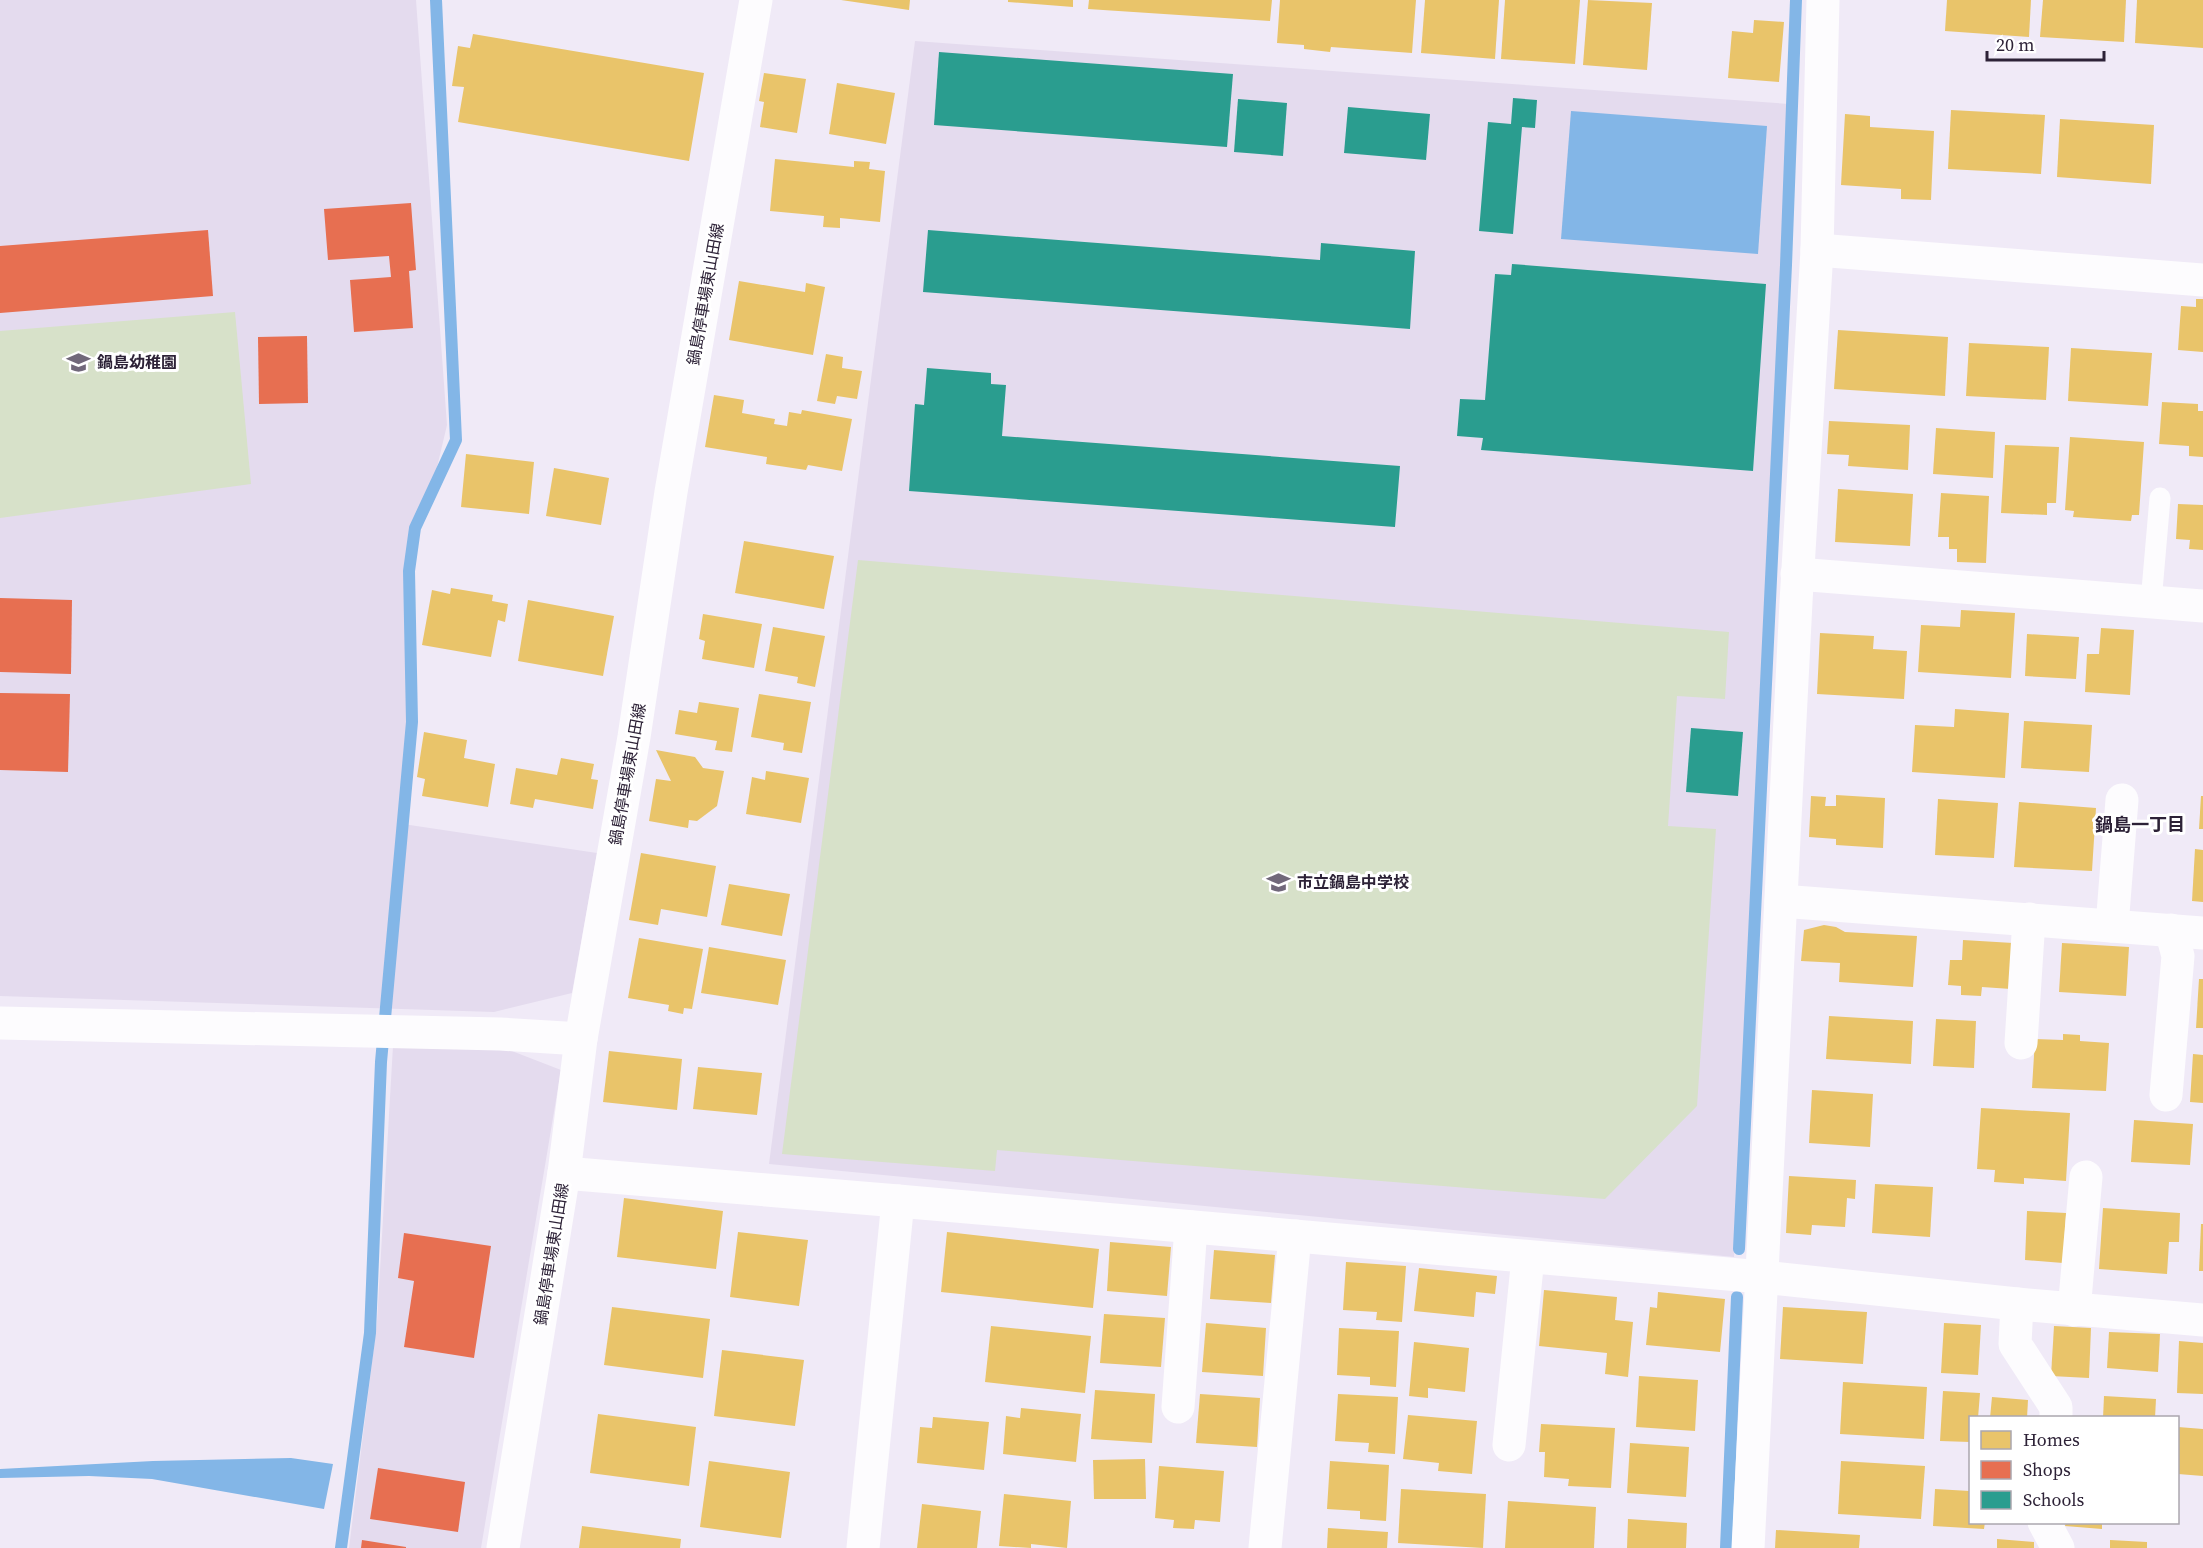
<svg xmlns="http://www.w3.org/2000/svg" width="2203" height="1548" font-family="'Source Serif 4','Noto Sans JP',serif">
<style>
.built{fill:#e4dbee}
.green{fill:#d7e1c9}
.water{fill:#83b6e7}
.homes{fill:#e9c46a}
.shops{fill:#e76f51}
.schools{fill:#2a9d8f}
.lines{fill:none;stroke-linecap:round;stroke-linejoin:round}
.stream{stroke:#83b6e7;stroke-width:12}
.service{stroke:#fdfcfe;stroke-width:21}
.minor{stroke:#fdfcfe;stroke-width:33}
.secondary{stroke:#fdfcfe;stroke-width:33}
.labels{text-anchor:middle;stroke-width:6;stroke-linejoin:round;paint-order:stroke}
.street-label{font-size:16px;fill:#2d2237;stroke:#fff}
.poi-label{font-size:16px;font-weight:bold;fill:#2d2237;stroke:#fff;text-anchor:start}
.neighbourhood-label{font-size:18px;font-weight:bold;fill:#2d2237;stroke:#fff}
</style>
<rect width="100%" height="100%" fill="#f0eaf7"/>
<g class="built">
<polygon points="0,0 416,0 447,425 430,497 415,528 409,571 412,722 403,824 597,853 572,993 494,1012 0,996"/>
<polygon points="915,41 1789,104 1734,1257 769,1164"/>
<polygon points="393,1046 499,1046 561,1070 481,1548 349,1548 377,1322"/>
</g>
<g class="green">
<polygon points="235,312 251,484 0,518 0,331"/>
<polygon points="858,560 1729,632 1725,699 1677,696 1668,826 1716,829 1697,1106 1605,1199 997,1150 995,1171 782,1154"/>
</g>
<g class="water">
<polygon points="1571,111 1767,126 1758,254 1561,239"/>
<polygon points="291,1458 333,1464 324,1509 152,1479 89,1476 0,1478 0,1469 153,1461"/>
</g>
<g class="homes">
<polygon points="841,0 910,0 909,10"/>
<polygon points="1008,0 1073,0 1073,7 1008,2"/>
<polygon points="1089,0 1272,0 1270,21 1088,9"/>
<polygon points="1280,0 1416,0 1412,53 1331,47 1330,52 1304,49 1304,45 1277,43"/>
<polygon points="1425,0 1499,0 1495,59 1421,53"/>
<polygon points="1505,0 1580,0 1575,64 1501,59"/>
<polygon points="1588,0 1652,3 1647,70 1583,65"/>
<polygon points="1947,0 2031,0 2029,37 1945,31"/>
<polygon points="2043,0 2126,0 2124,42 2040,37"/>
<polygon points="2137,0 2203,0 2203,48 2135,43"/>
<polygon points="1754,20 1784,22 1779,82 1728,78 1732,31 1753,33"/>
<polygon points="473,34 704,73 689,161 458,122 464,87 452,86 458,46 470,48"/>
<polygon points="764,73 806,79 797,133 760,127 764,102 759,101"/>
<polygon points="837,83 895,93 886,144 829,134"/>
<polygon points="1951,110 2045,115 2041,174 1948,169"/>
<polygon points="1845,114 1870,116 1870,127 1934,131 1931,200 1901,199 1901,189 1841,185"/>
<polygon points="2060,119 2154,125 2151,184 2057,177"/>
<polygon points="775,159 854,167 854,161 870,162 869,169 885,171 880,222 840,218 840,228 823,227 824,216 770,211"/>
<polygon points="739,281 805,292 806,283 825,287 813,355 729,340"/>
<polygon points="2196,299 2203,299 2203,352 2178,350 2181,306 2196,307"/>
<polygon points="1838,330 1948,337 1945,396 1834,389"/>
<polygon points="1969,343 2049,347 2046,400 1966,396"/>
<polygon points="2071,348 2152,353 2148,406 2068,401"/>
<polygon points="826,354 843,357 842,368 862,371 857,399 837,396 835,404 817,401"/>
<polygon points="714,395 744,400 742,413 775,419 774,424 787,426 789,412 801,414 802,410 852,419 842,471 808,465 806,470 766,464 767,457 705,447"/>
<polygon points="2162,402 2198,404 2198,411 2203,411 2203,457 2189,456 2189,446 2159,444"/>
<polygon points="1829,421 1910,425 1908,470 1848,466 1849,455 1827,454"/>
<polygon points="1936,428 1995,432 1993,478 1933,474"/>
<polygon points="2070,437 2144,442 2139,515 2132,515 2131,521 2073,517 2074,511 2065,510"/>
<polygon points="2005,445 2059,447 2056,503 2047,503 2047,515 2001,513"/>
<polygon points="466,454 534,462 529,514 461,507"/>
<polygon points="554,468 609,478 601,525 546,516"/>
<polygon points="1838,489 1913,494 1910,546 1835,542"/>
<polygon points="1941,493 1989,496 1986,563 1957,562 1957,549 1949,549 1949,537 1938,537"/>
<polygon points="2178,504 2203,505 2203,550 2189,549 2190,540 2176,539"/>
<polygon points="744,541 834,556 824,609 735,593"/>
<polygon points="451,588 493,595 492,601 508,604 505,622 498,620 491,657 422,645 432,590 450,594"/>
<polygon points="528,600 614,616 603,676 518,661"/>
<polygon points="1961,610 2015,613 2011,678 1918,672 1921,625 1960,627"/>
<polygon points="703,614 762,624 754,668 702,659 705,641 699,639"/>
<polygon points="773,627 825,636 815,687 797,683 798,677 765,671"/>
<polygon points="2101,628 2134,630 2130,695 2085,692 2087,654 2099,654"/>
<polygon points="1820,633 1874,636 1873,649 1907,651 1904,699 1817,694"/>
<polygon points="2027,634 2079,637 2076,679 2025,676"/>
<polygon points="759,694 811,702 802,753 783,750 784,743 751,737"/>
<polygon points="699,702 739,708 732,752 715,750 717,741 675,734 679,710 697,713"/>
<polygon points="1955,709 2009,713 2005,778 1912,772 1915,725 1954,727"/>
<polygon points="2024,721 2092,725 2089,772 2021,768"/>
<polygon points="424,732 467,740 464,758 495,764 488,807 422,796 425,779 417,777"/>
<polygon points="656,750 695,757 703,768 724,771 717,806 697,821 689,820 688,828 649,821 656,779 671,781"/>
<polygon points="561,758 594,764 591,779 598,780 593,809 535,799 533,808 510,804 516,768 557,775"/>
<polygon points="766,771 809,778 801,823 746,814 752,777 765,780"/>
<polygon points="1836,795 1885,798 1883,848 1836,845 1836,839 1809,837 1811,796 1826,797 1825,806 1836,806"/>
<polygon points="2201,796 2203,796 2203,829 2199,829"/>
<polygon points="1938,799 1998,803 1994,858 1935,855"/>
<polygon points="2019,802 2096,808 2092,871 2014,867"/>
<polygon points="2195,849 2203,850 2203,902 2192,901"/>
<polygon points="641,853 716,866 707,917 661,909 658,925 629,920"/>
<polygon points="729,884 790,894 782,936 721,925"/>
<polygon points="1824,925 1836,927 1845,932 1917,936 1913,987 1839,982 1840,963 1801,961 1804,930"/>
<polygon points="639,938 703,949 692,1009 684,1008 683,1014 668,1011 669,1005 628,998"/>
<polygon points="1963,940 2013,943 2011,989 1982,987 1981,996 1961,995 1961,986 1948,985 1950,960 1962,960"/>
<polygon points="2062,943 2129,947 2126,996 2059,992"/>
<polygon points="709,947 786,960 778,1005 701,993"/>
<polygon points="2199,979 2203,979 2203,1028 2196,1028"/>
<polygon points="1829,1016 1913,1021 1911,1064 1826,1059"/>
<polygon points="1936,1019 1976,1021 1974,1068 1933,1066"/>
<polygon points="2063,1034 2080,1035 2080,1041 2109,1043 2106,1091 2032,1088 2035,1039 2063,1040"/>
<polygon points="609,1051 682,1059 677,1110 603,1102"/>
<polygon points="2193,1054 2203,1055 2203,1103 2190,1102"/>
<polygon points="698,1067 762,1073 757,1115 693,1109"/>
<polygon points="1812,1090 1873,1094 1870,1147 1809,1143"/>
<polygon points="1981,1108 2070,1113 2066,1181 2024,1178 2024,1184 1994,1182 1995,1170 1977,1169"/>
<polygon points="2134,1120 2193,1124 2190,1165 2131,1162"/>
<polygon points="1789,1176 1856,1180 1855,1199 1847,1198 1845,1227 1812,1225 1811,1235 1786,1233"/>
<polygon points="1875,1184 1933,1187 1930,1237 1872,1233"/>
<polygon points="624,1198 723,1211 716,1269 617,1257"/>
<polygon points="2103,1208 2180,1213 2179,1242 2169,1242 2167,1274 2099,1269"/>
<polygon points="2027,1211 2066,1213 2063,1263 2025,1260"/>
<polygon points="2201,1224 2203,1224 2203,1271 2199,1271"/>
<polygon points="738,1232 808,1240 799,1306 730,1297"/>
<polygon points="947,1232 1099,1249 1093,1308 941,1292"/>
<polygon points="1110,1242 1171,1247 1167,1296 1107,1291"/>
<polygon points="1214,1250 1275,1255 1271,1303 1210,1299"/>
<polygon points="1346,1262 1406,1266 1402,1322 1376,1320 1377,1312 1343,1310"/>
<polygon points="1419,1268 1497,1276 1495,1294 1476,1292 1474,1317 1414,1311"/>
<polygon points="1544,1290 1617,1297 1615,1320 1633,1322 1628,1377 1605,1374 1607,1353 1539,1346"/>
<polygon points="1658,1292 1725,1299 1720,1352 1646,1345 1650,1307 1657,1308"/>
<polygon points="612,1307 710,1319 703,1378 604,1365"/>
<polygon points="1783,1307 1867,1312 1863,1364 1780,1359"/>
<polygon points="1104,1314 1165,1318 1161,1367 1100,1363"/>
<polygon points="1206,1323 1266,1328 1263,1376 1202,1372"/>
<polygon points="1944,1323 1981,1325 1978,1375 1941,1373"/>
<polygon points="991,1326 1091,1336 1085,1393 985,1382"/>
<polygon points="2054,1326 2091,1328 2089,1378 2051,1376"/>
<polygon points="1339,1328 1399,1331 1396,1387 1370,1385 1370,1377 1337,1375"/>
<polygon points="2109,1332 2160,1334 2158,1372 2107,1368"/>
<polygon points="2179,1341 2203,1343 2203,1394 2177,1393"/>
<polygon points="1414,1342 1469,1348 1465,1392 1428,1388 1428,1398 1409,1396"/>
<polygon points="722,1350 804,1360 795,1426 714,1416"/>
<polygon points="1639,1376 1698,1380 1695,1431 1636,1427"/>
<polygon points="1843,1382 1927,1387 1924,1439 1840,1434"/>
<polygon points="1095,1390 1155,1394 1152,1443 1091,1439"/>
<polygon points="1943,1391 1980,1393 1978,1418 1970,1418 1970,1442 1940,1441"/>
<polygon points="1200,1394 1260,1398 1257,1447 1196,1443"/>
<polygon points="1338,1394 1398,1397 1395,1454 1368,1452 1369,1443 1335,1441"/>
<polygon points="2104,1396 2156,1399 2155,1418 2103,1418"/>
<polygon points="1992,1397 2028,1400 2027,1418 1990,1418"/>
<polygon points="1021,1408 1081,1414 1076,1462 1003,1454 1006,1416 1020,1418"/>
<polygon points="598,1414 696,1427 689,1486 590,1473"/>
<polygon points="1408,1415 1477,1421 1472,1474 1438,1471 1439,1463 1403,1459"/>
<polygon points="933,1417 989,1422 984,1470 917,1463 920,1427 932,1428"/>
<polygon points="1541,1424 1615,1428 1611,1488 1568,1486 1569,1479 1544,1477 1545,1452 1539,1452"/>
<polygon points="2178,1427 2203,1429 2203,1476 2178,1474"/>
<polygon points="1630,1443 1689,1447 1686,1497 1627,1493"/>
<polygon points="1145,1459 1146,1499 1094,1499 1093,1460"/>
<polygon points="709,1461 790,1472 781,1538 700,1527"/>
<polygon points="1330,1461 1389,1465 1386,1521 1360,1519 1360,1511 1327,1509"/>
<polygon points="1841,1461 1925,1466 1921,1519 1838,1514"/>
<polygon points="1159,1466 1224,1471 1220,1522 1195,1520 1194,1529 1173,1528 1174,1520 1155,1518"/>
<polygon points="1401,1489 1486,1494 1483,1548 1398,1543"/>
<polygon points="1935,1489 1970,1491 1970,1522 1985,1522 1984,1529 1933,1526"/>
<polygon points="1004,1494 1071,1501 1067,1548 1031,1544 1031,1548 999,1546"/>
<polygon points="1508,1501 1596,1507 1594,1548 1505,1548"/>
<polygon points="922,1504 981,1511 977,1548 917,1548"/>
<polygon points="1628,1519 1687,1523 1686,1548 1627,1548"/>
<polygon points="2066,1522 2102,1522 2102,1529 2065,1526"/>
<polygon points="582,1526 681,1539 680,1548 579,1548"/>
<polygon points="1328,1528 1388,1532 1387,1548 1327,1548"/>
<polygon points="1776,1530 1860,1535 1859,1548 1775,1548"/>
<polygon points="1997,1539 2034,1542 2034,1548 1997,1548"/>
<polygon points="2110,1540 2147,1542 2147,1548 2110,1548"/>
</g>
<g class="shops">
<polygon points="411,203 416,270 409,271 413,328 354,332 350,280 391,277 389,256 328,260 324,209"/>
<polygon points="208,230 213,296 0,313 0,246"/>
<polygon points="307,336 308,403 259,404 258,337"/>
<polygon points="0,598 72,600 71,674 0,672"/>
<polygon points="0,693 70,694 68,772 0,770"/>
<polygon points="404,1233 491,1246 474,1358 404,1347 414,1281 398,1278"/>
<polygon points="378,1468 465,1482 458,1532 370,1519"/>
<polygon points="362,1540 406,1547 406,1548 361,1548"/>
</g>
<g class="schools">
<polygon points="939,52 1233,74 1227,147 934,125"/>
<polygon points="1513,98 1537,100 1535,128 1522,127 1513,234 1479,231 1488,122 1511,124"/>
<polygon points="1238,99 1287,103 1283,156 1234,152"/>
<polygon points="1348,107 1430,114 1426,160 1344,153"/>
<polygon points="928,230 1320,260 1321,243 1415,251 1410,329 923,292"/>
<polygon points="1512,264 1766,284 1753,471 1481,450 1483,438 1457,436 1460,399 1485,400 1495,274 1511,275"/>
<polygon points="927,368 991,373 991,384 1006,385 1002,436 1400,466 1395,527 909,491 915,404 924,405"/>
<polygon points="1691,728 1743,732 1738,796 1686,792"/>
</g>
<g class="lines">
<g class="stream">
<polyline points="1739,1249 1786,265 1796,0"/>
<polyline points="341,1548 370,1333 381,1062 412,722 409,571 415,528 456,440 436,0"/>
<polyline points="1726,1548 1737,1297"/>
</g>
<polyline class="service" points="2151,602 2160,498"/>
<g class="minor">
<polyline points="1817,250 2203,280"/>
<polyline points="1797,574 2203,606"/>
<polyline points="1781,901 2203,933"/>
<polyline points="2112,926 2122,800"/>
<polyline points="0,1023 500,1034 581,1039"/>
<polyline points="2021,1043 2029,919"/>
<polyline points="2166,1095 2178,956 2171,930"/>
<polyline points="564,1173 898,1201 1762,1277 2017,1304 2203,1320"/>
<polyline points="2017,1304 2015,1344 2056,1407 2056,1418"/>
<polyline points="2074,1310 2086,1177"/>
<polyline points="1178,1407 1191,1227"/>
<polyline points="1509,1445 1528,1257"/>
<polyline points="2044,1522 2058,1548"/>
<polyline points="863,1548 898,1201"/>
<polyline points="1265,1548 1295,1236"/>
<polyline points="1748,1548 1796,602 1817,250 1823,0"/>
</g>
<polyline class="secondary" points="503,1548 564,1173 581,1039 634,737 671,492 756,0"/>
</g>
<defs>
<symbol id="school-bare" viewBox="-9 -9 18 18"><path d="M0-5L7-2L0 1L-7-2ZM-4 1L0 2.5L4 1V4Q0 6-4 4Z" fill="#71687a" stroke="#fff" stroke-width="2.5" paint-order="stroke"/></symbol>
</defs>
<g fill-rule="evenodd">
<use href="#school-bare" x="62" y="346" width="33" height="33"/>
<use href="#school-bare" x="1262" y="866" width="33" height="33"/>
</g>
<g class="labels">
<g class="street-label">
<text transform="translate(705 294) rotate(-80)" y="6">鍋島停車場東山田線</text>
<text transform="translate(627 774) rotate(-80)" y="6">鍋島停車場東山田線</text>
<text transform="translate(551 1254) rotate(-81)" y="6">鍋島停車場東山田線</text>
</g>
<g class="poi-label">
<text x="97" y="368">鍋島幼稚園</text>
<text x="1297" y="888">市立鍋島中学校</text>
</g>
<g class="neighbourhood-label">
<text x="2140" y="831">鍋島一丁目</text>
</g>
</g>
<rect x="1969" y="1416" width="210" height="108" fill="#ffffff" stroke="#aba7af" stroke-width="1.5"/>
<rect x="1981" y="1431" width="30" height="18" fill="#e9c46a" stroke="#aba7af" stroke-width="1.5"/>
<text x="2023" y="1446" font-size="18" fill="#2d2237">Homes</text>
<rect x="1981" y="1461" width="30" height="18" fill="#e76f51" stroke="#aba7af" stroke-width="1.5"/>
<text x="2023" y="1476" font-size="18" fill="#2d2237">Shops</text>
<rect x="1981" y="1491" width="30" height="18" fill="#2a9d8f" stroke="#aba7af" stroke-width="1.5"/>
<text x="2023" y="1506" font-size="18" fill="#2d2237">Schools</text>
<path d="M1987 51v9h117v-9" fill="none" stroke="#2d2237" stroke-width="3"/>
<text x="1996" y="51" font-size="18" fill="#2d2237" stroke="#ffffff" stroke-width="4.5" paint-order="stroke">20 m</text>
</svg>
